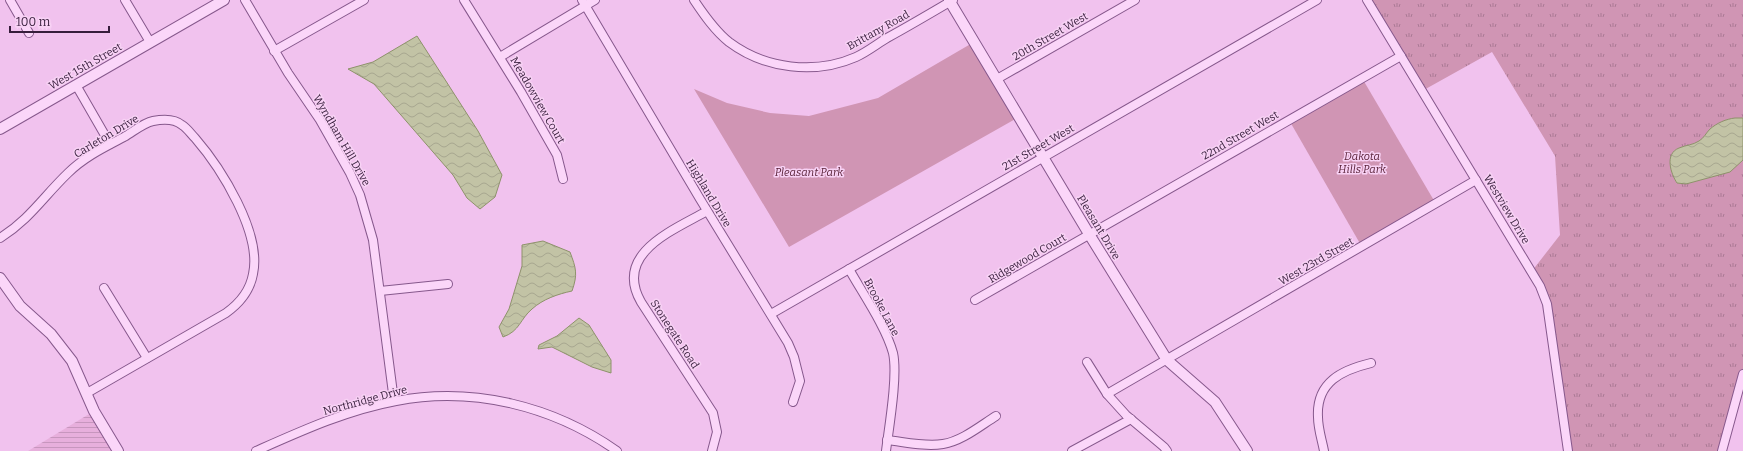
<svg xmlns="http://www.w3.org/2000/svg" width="1743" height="451" font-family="Bitter,serif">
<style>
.farmland{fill:url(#farmland-rules)}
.grass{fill:url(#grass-tufts)}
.park{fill:#d095b4}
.water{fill:url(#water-waves);stroke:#8e926b}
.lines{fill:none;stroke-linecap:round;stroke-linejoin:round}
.minor-casing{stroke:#86588c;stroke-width:10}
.tertiary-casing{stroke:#86588c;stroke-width:12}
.minor{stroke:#fbd6f9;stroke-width:8}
.tertiary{stroke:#fbd6f9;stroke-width:10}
.labels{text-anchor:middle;stroke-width:3;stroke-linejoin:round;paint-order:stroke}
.street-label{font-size:11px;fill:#361d3b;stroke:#f8d2f5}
.park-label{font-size:11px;font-style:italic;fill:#592238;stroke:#f8d2f5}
</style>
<defs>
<pattern id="farmland-rules" width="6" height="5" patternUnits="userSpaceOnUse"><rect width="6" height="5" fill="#e7afdc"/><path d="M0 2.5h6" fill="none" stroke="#c796be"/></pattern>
<pattern id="grass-tufts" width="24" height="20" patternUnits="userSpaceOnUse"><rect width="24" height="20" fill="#d095b4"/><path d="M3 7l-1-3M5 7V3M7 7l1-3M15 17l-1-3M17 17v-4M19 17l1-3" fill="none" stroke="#aa7994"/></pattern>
<pattern id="water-waves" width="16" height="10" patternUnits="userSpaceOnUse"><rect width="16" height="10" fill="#c2c3a5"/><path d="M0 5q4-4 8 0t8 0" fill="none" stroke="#a7a78f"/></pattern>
</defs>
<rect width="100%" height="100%" fill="#f1c2ee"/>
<polygon class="farmland" points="94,411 118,451 28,451"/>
<polygon class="grass" points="1367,0 1743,0 1743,374 1722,451 1568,451 1547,304 1532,271 1560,235 1555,156 1492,52 1422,91"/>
<g class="park">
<polygon points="974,42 1019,117 789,247 694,89 727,103 770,113 809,116 878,98"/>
<polygon points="1362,78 1436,204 1362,247 1289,120"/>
</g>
<g class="water">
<polygon points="417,36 478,131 502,175 495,197 480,209 467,198 453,175 374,84 348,69 373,62"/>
<path d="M1735 118H1743V160L1730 172 1686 184 1677 183C1671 174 1664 154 1679 148 1686 145 1693 145 1699 141 1704 138 1706 133 1710 129 1717 123 1726 119 1735 118Z"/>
<path d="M543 241 570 252C576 268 578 274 572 291 558 294 543 299 532 309 520 319 520 331 503 337L499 327 509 309 522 266V245Z"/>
<polygon points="579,318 589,325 611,360 611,373 592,367 552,347 538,349 539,345 557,336"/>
</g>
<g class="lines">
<defs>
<g id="minor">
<polyline points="10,0 29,33"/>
<polyline points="125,0 150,42"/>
<polyline points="245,0 288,73 320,120 350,173 360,195 373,240 394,401"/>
<polyline points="464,0 521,92 557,155 563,179"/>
<polyline points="582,0 700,199 788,343 794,357 800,381 793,402"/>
<path d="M694 0C704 15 715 31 729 42 765 69 815 75 856 57 867 52 877 44 887 38 909 26 931 13 953 0"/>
<polyline points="1367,0 1540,286 1547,304 1568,451"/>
<polyline points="274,51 364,0"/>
<polyline points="500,57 595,0"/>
<polyline points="997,79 1135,0"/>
<polyline points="76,85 110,144"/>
<path d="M707 211C674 230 613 253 641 302L713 413 717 432 712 451"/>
<path d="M0 238C30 219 43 197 68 173 84 157 105 147 124 137 133 132 143 123 153 121 163 119 175 119 182 125 187 128 191 134 195 138 221 168 262 233 253 274 250 291 240 303 226 313L87 393"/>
<path d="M849 269C863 294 886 327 893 353 898 375 889 427 886 451"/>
<polyline points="104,288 147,358"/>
<polyline points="380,291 448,284"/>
<polyline points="975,300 1401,56"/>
<polyline points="771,314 1317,0"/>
<polyline points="1087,362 1107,394"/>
<path d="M887 440C905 442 925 447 943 444 962 441 980 426 996 416"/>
<path d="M256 451C301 431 347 410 396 401 473 386 553 406 617 451"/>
<polyline points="1072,451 1131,419"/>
<polyline points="1167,451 1164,447 1126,415 1107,394 1476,180"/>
<path d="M1324 451C1322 440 1318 429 1318 417 1316 382 1342 370 1371 363"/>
<polyline points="1722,451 1743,374"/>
</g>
<g id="tertiary">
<polyline points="949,0 1089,234 1167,360 1215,402 1247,451"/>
<polyline points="0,129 224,0"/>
<polyline points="0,278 20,306 51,334 72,361 94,411 118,451"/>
</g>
</defs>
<use href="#minor" class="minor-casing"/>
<use href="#tertiary" class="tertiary-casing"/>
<use href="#minor" class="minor"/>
<use href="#tertiary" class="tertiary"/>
</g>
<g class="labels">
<g class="street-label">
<text transform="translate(878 30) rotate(-29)" y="4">Brittany Road</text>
<text transform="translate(1050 36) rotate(-30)" y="4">20th Street West</text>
<text transform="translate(85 66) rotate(-30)" y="4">West 15th Street</text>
<text transform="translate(538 100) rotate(60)" y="4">Meadowview Court</text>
<text transform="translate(1240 135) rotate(-30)" y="4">22nd Street West</text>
<text transform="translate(106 136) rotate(-31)" y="4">Carleton Drive</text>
<text transform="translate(342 140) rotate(60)" y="4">Wyndham Hill Drive</text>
<text transform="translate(1038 147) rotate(-30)" y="4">21st Street West</text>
<text transform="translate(709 193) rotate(59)" y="4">Highland Drive</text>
<text transform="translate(1507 209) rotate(59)" y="4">Westview Drive</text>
<text transform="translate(1099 227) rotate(59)" y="4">Pleasant Drive</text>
<text transform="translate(1027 258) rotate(-30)" y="4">Ridgewood Court</text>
<text transform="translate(1316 261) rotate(-30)" y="4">West 23rd Street</text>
<text transform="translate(882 307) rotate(62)" y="4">Brooke Lane</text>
<text transform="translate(675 334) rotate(57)" y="4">Stonegate Road</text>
<text transform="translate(365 400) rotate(-15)" y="4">Northridge Drive</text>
</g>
<g class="park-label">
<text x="1362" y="160">Dakota<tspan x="1362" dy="13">Hills Park</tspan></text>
<text x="809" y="176">Pleasant Park</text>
</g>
</g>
<path d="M10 26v6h99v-6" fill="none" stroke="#361d3b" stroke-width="2"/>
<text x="16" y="26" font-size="12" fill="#361d3b" stroke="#f8d2f5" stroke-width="3" paint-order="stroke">100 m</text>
</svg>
